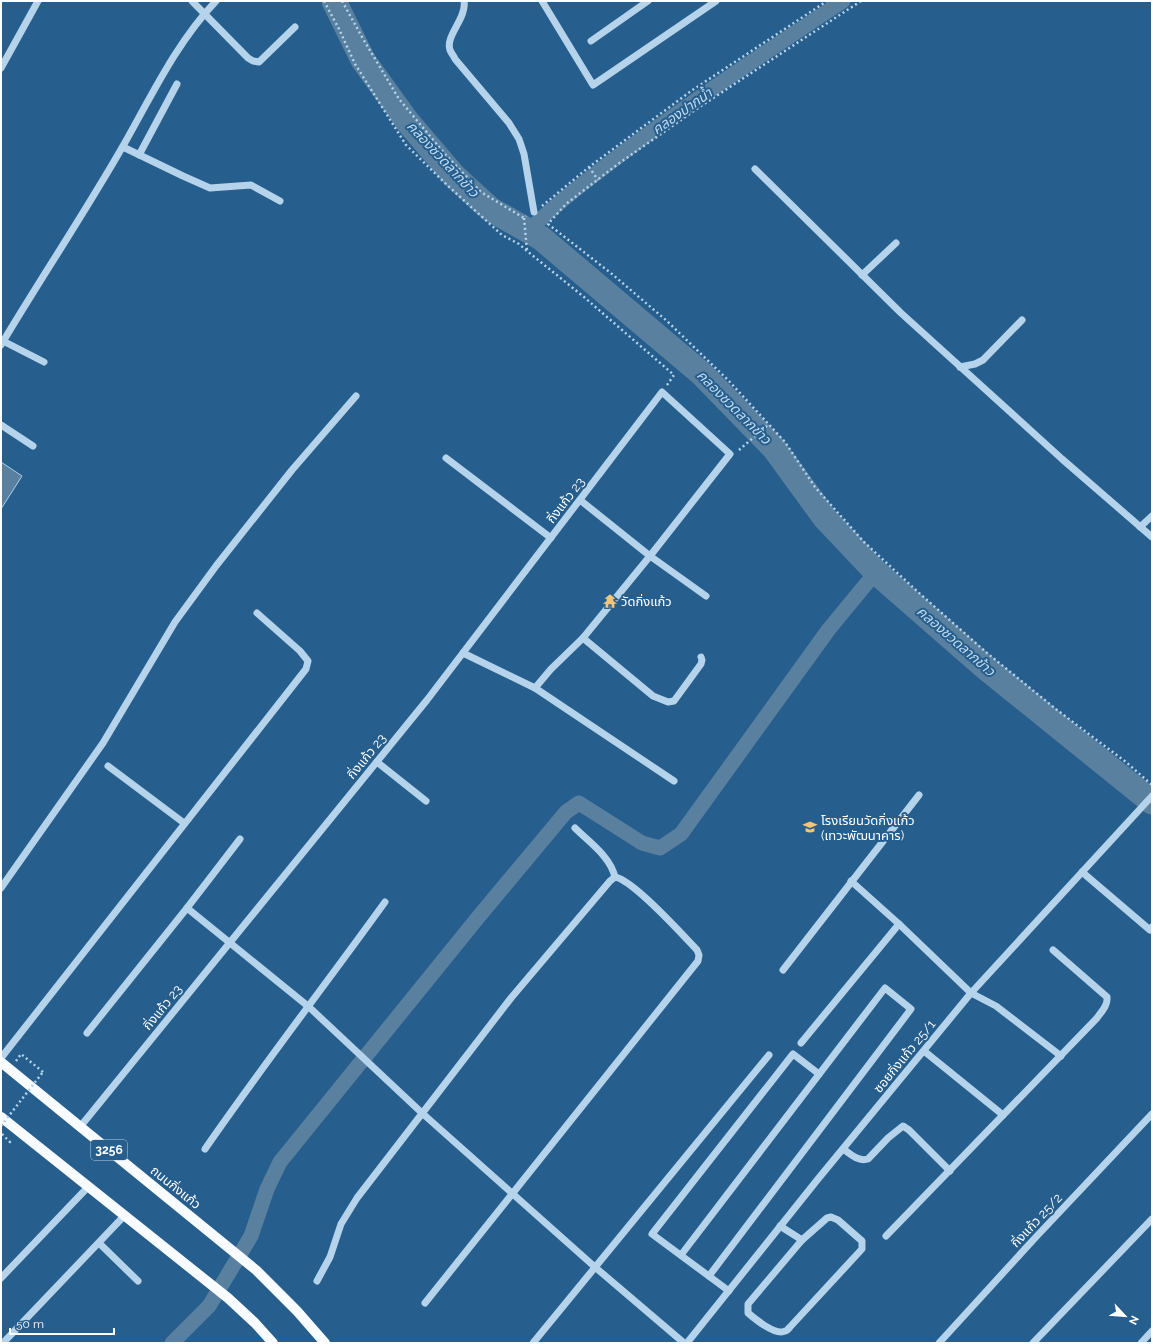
<svg xmlns="http://www.w3.org/2000/svg" width="1153" height="1344" font-family="Raleway,'Noto Sans Thai',sans-serif">
<style>
.water{fill:#5a809f;stroke:#aacfeb}
.lines{fill:none;stroke-linecap:round;stroke-linejoin:round}
.canal{stroke:#5a809f;stroke-width:15}
.river{stroke:#5a809f;stroke-width:25}
.path{stroke:#b5d3eb;stroke-width:2.5;stroke-dasharray:2 3;stroke-linecap:butt}
.minor{stroke:#b5d3eb;stroke-width:7}
.major{stroke:#f9fcff;stroke-width:10}
.path-bridge{stroke:#b5d3eb;stroke-width:2.5;stroke-dasharray:2 3;stroke-linecap:butt}
.labels{text-anchor:middle;stroke-width:4;stroke-linejoin:round;paint-order:stroke}
.shield{fill:#265e8d;stroke:#becfdd;stroke-width:1}
.shield-label{font-size:12px;font-weight:bold;fill:#fff}
.street-label{font-size:13px;fill:#fff;stroke:#265e8d}
.poi-label{font-size:13px;fill:#fff;stroke:#265e8d;text-anchor:start}
.water-label{font-size:14px;font-style:italic;fill:#c1dcf2;stroke:#265e8d}
</style>
<rect width="100%" height="100%" fill="#265e8d"/>
<polygon class="water" points="1,462 22,476 1,509"/>
<g class="lines">
<g class="canal">
<path d="M528 231C558 202 591 177 624 152 695 99 769 50 843 1"/>
<polyline points="172,1343 209,1306 251,1236 267,1189 280,1162 480,915 566,812 579,803 642,843 660,848 681,834 829,629 876,572"/>
</g>
<polyline class="river" points="334,1 363,60 407,121 454,176 490,209 541,238 702,374 774,448 825,518 876,572 986,668 1152,802"/>
<g class="path">
<polyline points="324,1 339,29 355,64 406,145 447,185 502,235 519,244 527,251 584,297 674,375 667,385"/>
<polyline points="342,1 362,37 399,99 445,154 481,192 524,218 526,216"/>
<polyline points="861,1 701,106 618,164 566,204 548,224 612,274 667,321 728,380 785,442 815,487 864,542 918,592 987,653 1057,710 1126,762 1152,785"/>
<polyline points="589,167 598,180"/>
<polyline points="542,206 589,167 691,91 827,1"/>
<polyline points="524,218 527,251"/>
<polyline points="739,450 769,424"/>
<polyline points="16,1061 21,1054 43,1072"/>
<polyline points="2,1134 10,1142 12,1139"/>
</g>
<g class="minor">
<polyline points="192,1 248,58 253,61 259,62 295,27"/>
<path d="M464 1C467 18 445 36 450 50 451 53 454 56 455 59L509 123 519 139 524 154 534 212"/>
<polyline points="542,1 593,85 716,1"/>
<polyline points="591,41 648,1"/>
<polyline points="1,68 38,1"/>
<polyline points="123,147 183,176 210,188 251,185 280,201"/>
<polyline points="139,155 177,84"/>
<polyline points="755,169 901,313 1062,459 1152,537"/>
<polyline points="862,275 896,243"/>
<polyline points="3,341 44,362"/>
<path d="M1 345C41 278 84 214 123 146 151 97 176 43 216 1"/>
<polyline points="960,367 975,364 983,360 1022,320"/>
<polyline points="1,425 33,446"/>
<polyline points="446,458 551,538"/>
<polyline points="580,500 650,556 706,596"/>
<polyline points="1140,527 1152,516"/>
<polyline points="583,638 653,696 668,702 674,701 701,664 702,660 701,657"/>
<polyline points="463,653 535,688 674,781"/>
<polyline points="377,762 426,801"/>
<polyline points="108,766 184,823"/>
<path d="M575 828C589 842 610 856 615 877"/>
<polyline points="1082,872 1150,930 1152,927"/>
<polyline points="851,881 899,924 971,993 996,1006 1061,1056"/>
<polyline points="1,888 103,743 175,622 216,566 292,470 356,396"/>
<polyline points="187,908 309,1007 422,1113 596,1268 684,1343"/>
<polyline points="783,970 919,795"/>
<polyline points="87,1033 187,908 240,839"/>
<polyline points="801,1043 899,924"/>
<polyline points="924,1051 1003,1115"/>
<polyline points="1,1058 306,669 308,661 300,651 257,613"/>
<polyline points="80,1127 427,700 662,392 730,454 650,556 583,638 551,669 535,688"/>
<path d="M205 1149C263 1065 326 984 385 902"/>
<path d="M843 1149C851 1154 858 1162 868 1159L888 1138 903 1126 909 1130 950 1171"/>
<path d="M831 1217 838 1220 862 1241V1249L790 1327C789 1328 787 1331 785 1331 776 1336 755 1319 748 1313V1304L802 1240 827 1218Z"/>
<polyline points="780,1226 802,1240"/>
<path d="M886 1236 1097 1018C1102 1011 1108 1005 1107 997L1053 950"/>
<polyline points="99,1243 138,1281"/>
<polyline points="681,1255 885,988 911,1009 709,1276"/>
<polyline points="1,1278 88,1187"/>
<path d="M317 1281 330 1257 341 1224 357 1198 511 998 610 881 615 877C633 880 682 934 697 950L699 955 698 961 425 1303"/>
<polyline points="729,1291 652,1234 793,1054 819,1074"/>
<polyline points="3,1343 125,1215"/>
<polyline points="533,1343 769,1055"/>
<polyline points="687,1343 818,1179 971,993 1152,796"/>
<polyline points="939,1343 1035,1238 1152,1114"/>
<polyline points="1033,1343 1152,1219"/>
<polyline points="1141,1343 1152,1331"/>
</g>
<g class="major">
<polyline points="1,1062 256,1270 297,1311 325,1343"/>
<polyline points="1,1117 228,1298 255,1323 273,1343"/>
</g>
<polyline class="path-bridge" points="1,1126 43,1072"/>
</g>
<defs>
<symbol id="temple-bare" viewBox="-9 -9 18 18"><path d="M0-6L5-2H3V0L6.5 2.5H4V6H1.5V3h-3V6H-4V2.5H-6.5L-3 0V-2H-5Z" fill="#f4c47a" stroke="#265e8d" stroke-width="2.5" paint-order="stroke"/></symbol>
<symbol id="school-bare" viewBox="-9 -9 18 18"><path d="M0-5L7-2L0 1L-7-2ZM-4 1L0 2.5L4 1V4Q0 6-4 4Z" fill="#f4c47a" stroke="#265e8d" stroke-width="2.5" paint-order="stroke"/></symbol>
</defs>
<g fill-rule="evenodd">
<use href="#temple-bare" x="600" y="591" width="20" height="20"/>
<use href="#school-bare" x="800" y="817" width="20" height="20"/>
</g>
<g class="labels">
<rect class="shield" x="91" y="1140" width="36" height="20" rx="3"/>
<g class="shield-label">
<text x="109" y="1154">3256</text>
</g>
<g class="street-label">
<text transform="translate(565 500) rotate(-53)" y="5">กิ่งแก้ว 23</text>
<text transform="translate(366 756) rotate(-51)" y="5">กิ่งแก้ว 23</text>
<text transform="translate(162 1007) rotate(-51)" y="5">กิ่งแก้ว 23</text>
<text transform="translate(904 1056) rotate(-51)" y="5">ซอยกิ่งแก้ว 25/1</text>
<text transform="translate(176 1187) rotate(39)" y="5">ถนนกิ่งแก้ว</text>
<text transform="translate(1036 1220) rotate(-47)" y="5">กิ่งแก้ว 25/2</text>
</g>
<g class="poi-label">
<text x="621" y="606">วัดกิ่งแก้ว</text>
<text x="821" y="825">โรงเรียนวัดกิ่งแก้ว<tspan x="821" dy="15">(เทวะพัฒนาคาร)</tspan></text>
</g>
<g class="water-label">
<text transform="translate(682 111) rotate(-35)" y="5">คลองปากน้ำ</text>
<text transform="translate(443 159) rotate(47)" y="5">คลองชวดลากข้าว</text>
<text transform="translate(734 407) rotate(45)" y="5">คลองชวดลากข้าว</text>
<text transform="translate(956 641) rotate(41)" y="5">คลองชวดลากข้าว</text>
</g>
</g>
<rect width="1153" height="1344" fill="none" stroke="#ffffff" stroke-width="4"/>
<g transform="translate(1125 1316) rotate(116)" stroke="#265e8d" stroke-width="3" paint-order="stroke">
<path d="M0-3L7 15L0 10L-7 15Z" fill="#ffffff"/>
<text y="-6" font-size="11" font-weight="bold" text-anchor="middle" fill="#ffffff">N</text>
</g>
<path d="M10 1328v6h104v-6" fill="none" stroke="#ffffff" stroke-width="2"/>
<text x="16" y="1328" font-size="12" fill="#ffffff" stroke="#265e8d" stroke-width="3" paint-order="stroke">50 m</text>
</svg>
